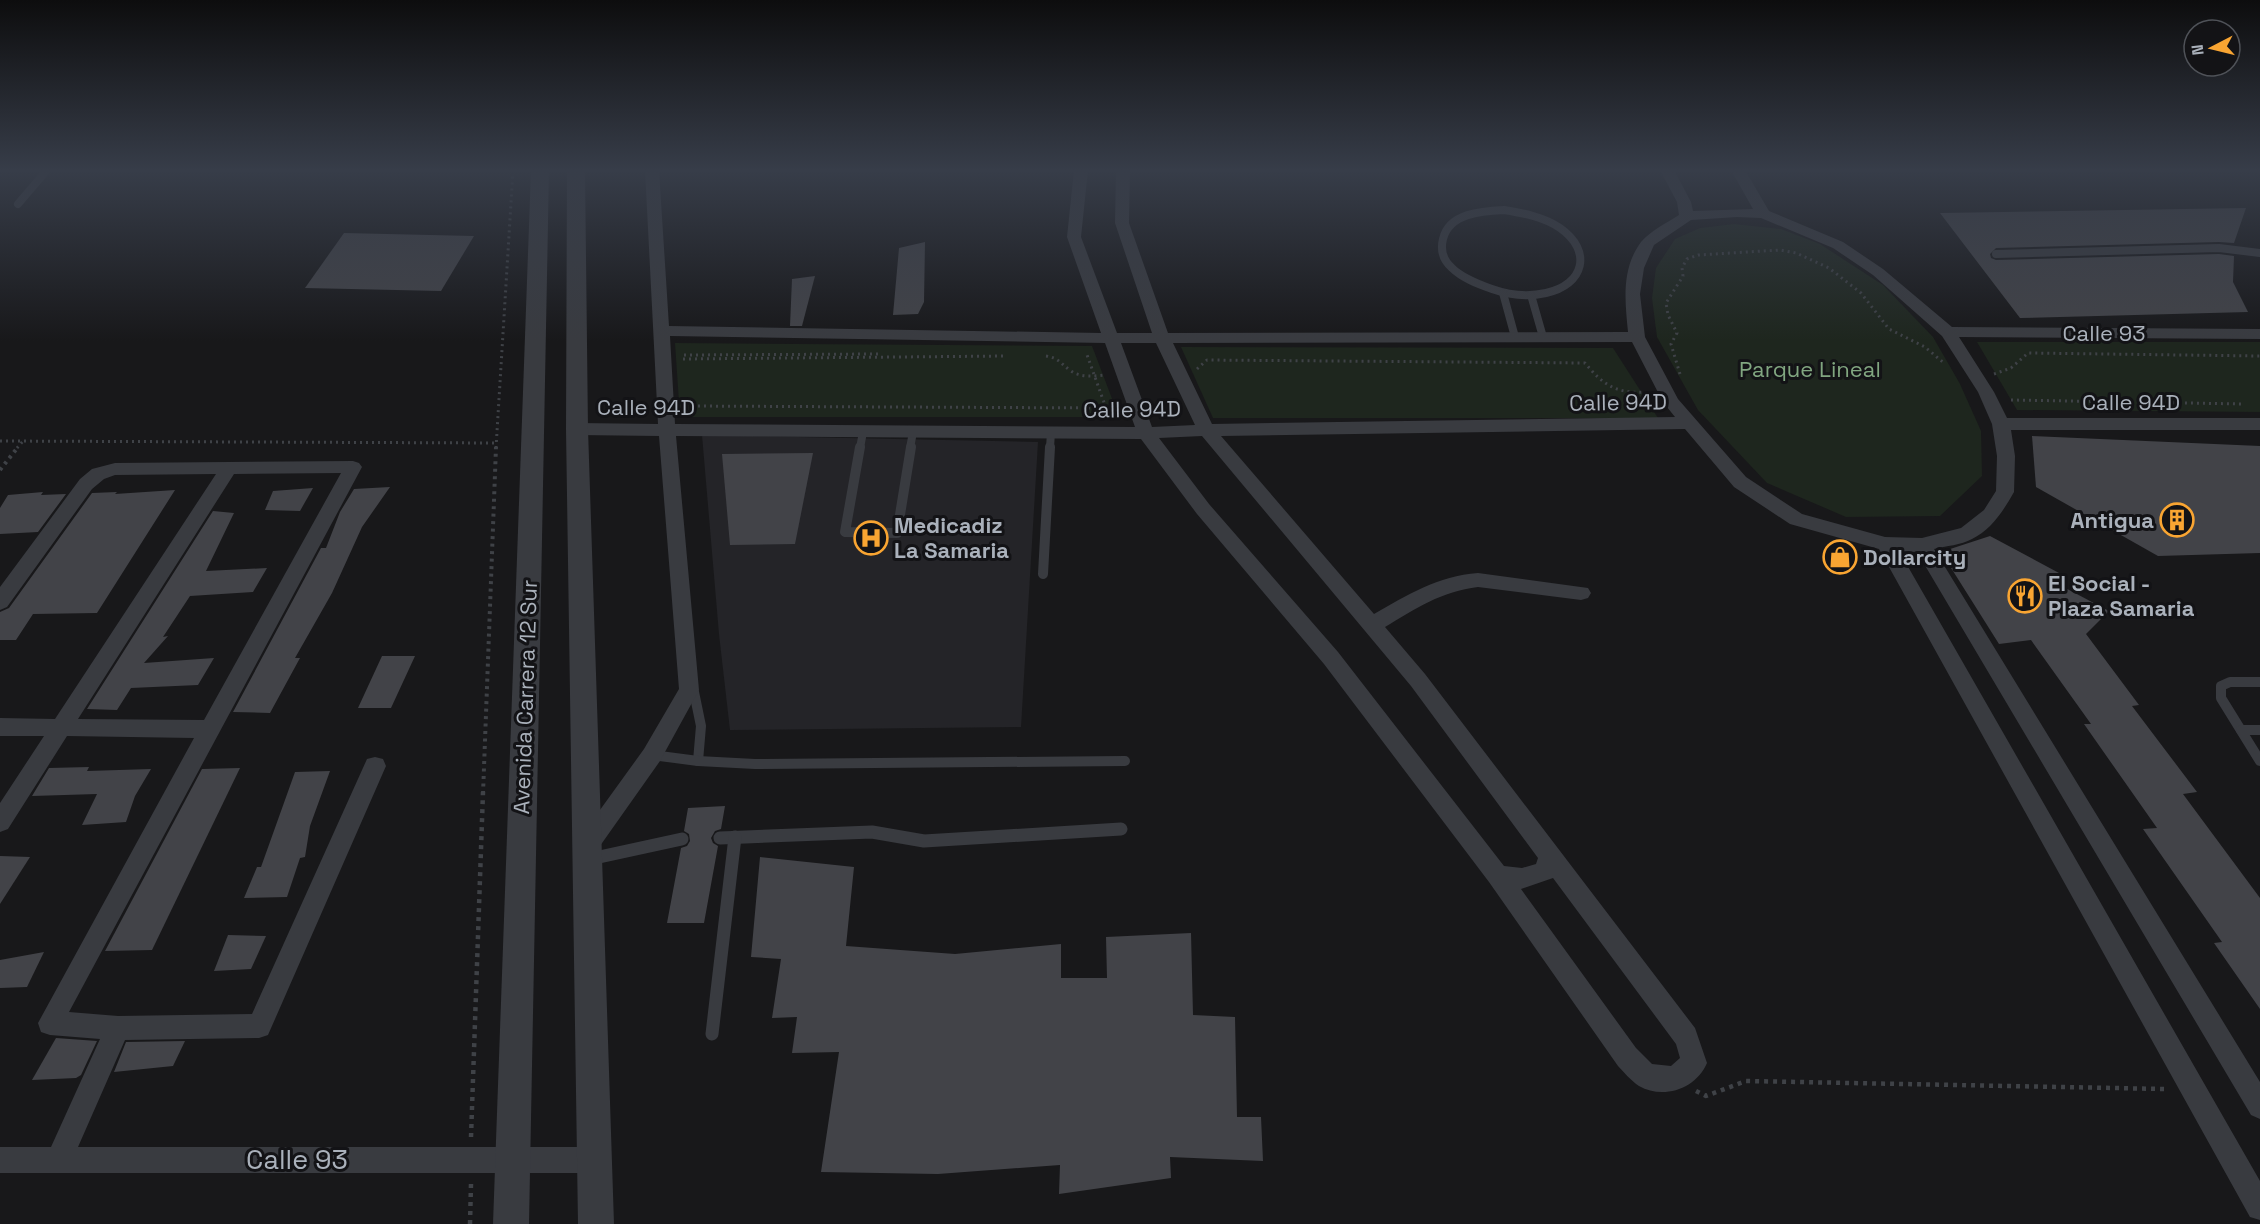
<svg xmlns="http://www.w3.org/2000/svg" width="2260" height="1224" font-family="'Space Grotesk',sans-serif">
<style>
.built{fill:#242428}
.green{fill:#1e261e}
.building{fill:#424348}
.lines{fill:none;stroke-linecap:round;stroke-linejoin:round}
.path-far2{stroke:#3f4247;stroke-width:3;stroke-dasharray:2 4;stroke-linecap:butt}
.path-far1{stroke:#3f4247;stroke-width:4;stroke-dasharray:3 4.5;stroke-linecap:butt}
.path{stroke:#3f4247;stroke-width:4.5;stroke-dasharray:4 5;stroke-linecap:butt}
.service-far2{stroke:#393b40;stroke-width:8}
.service-far1{stroke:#393b40;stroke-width:10}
.service{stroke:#393b40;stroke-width:13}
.minor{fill:#393b40;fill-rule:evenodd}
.tertiary{fill:#393b40;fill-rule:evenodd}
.labels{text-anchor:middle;stroke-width:6;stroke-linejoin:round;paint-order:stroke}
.street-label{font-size:22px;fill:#aab1bb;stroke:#131316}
.park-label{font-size:22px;fill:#81a680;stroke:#131316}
.poi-label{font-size:22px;font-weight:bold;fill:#aab1bb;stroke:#131316;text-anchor:start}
.near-street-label{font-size:27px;fill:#aab1bb;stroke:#131316}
</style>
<rect width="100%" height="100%" fill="#18181a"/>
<polygon class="built" points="702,435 1038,442 1021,727 730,730 719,634"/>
<g class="green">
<polygon points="1734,224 1781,229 1820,244 1883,285 1933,337 1960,384 1981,431 1982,476 1940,516 1846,517 1767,483 1698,410 1657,337 1652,298 1656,268 1675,239 1700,228"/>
<polygon points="1977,342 2260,342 2260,412 2017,410"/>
<polygon points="675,343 1092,346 1119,417 680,417"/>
<polygon points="1181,347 1613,348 1658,418 1213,418"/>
</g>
<g class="building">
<polygon points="2246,208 2234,243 2219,242 1996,248 1990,254 1991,258 1996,260 2219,254 2234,256 2233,282 2248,312 2020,318 1940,213"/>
<polygon points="344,233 474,236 441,291 305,288"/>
<polygon points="925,242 924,302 918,314 893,315 899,248"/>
<polygon points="815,276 802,326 790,326 792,279"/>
<polygon points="2032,436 2260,446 2260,553 2158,556 2036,487"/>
<polygon points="813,453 795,544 730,545 722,454"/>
<polygon points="390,487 362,527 332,593 295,658 300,658 270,713 233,712 321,548 326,548 340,512 354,489"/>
<polygon points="313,488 300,511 265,510 273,491"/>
<polygon points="175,490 97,613 33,614 16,640 0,640 0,612 9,608 92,493 117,492 115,494"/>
<polygon points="43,492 41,495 66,494 38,532 0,534 0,508 8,495"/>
<polygon points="213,511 234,513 206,571 267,568 253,592 190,596 163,637 168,636 144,663 214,658 198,685 131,688 117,710 87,709"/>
<polygon points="1990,536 2059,573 2054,582 2109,611 2086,634 2139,705 2132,706 2197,792 2183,794 2260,898 2260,1009 2214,943 2222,942 2143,829 2157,828 2084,724 2091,724 2031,640 1999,644 1941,552"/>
<polygon points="382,656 415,656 391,708 358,708"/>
<polygon points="89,767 87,771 151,769 135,796 126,822 82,825 97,794 32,796 49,768"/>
<polygon points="240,768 152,950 105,951 202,769"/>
<polygon points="330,771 310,826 305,857 300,858 287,897 244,898 257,867 261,867 295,772"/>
<polygon points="725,806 721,829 715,831 711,838 713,843 718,846 704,923 667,923 681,848 687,846 690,841 689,834 684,831 688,808"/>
<polygon points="0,856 30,857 0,904"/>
<polygon points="760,857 854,867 846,946 955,954 1061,944 1061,978 1107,978 1106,937 1191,933 1193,1015 1235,1017 1237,1117 1261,1117 1263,1161 1170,1157 1171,1178 1059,1194 1060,1165 938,1174 821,1172 839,1052 792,1053 797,1017 772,1018 781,959 751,957"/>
<polygon points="228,935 266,936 251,969 214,971"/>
<polygon points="44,952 27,987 0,988 0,960"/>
<polygon points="56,1038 97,1041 81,1075 76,1078 32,1080"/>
<polygon points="185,1041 173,1066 114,1072 126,1042"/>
</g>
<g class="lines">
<g class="path-far2">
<polyline points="684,355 878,354"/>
<path d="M1046 356C1059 358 1061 364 1071 371 1081 378 1094 376 1106 375"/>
<polyline points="683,359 1006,356"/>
<path d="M1197 369 1207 360 1585 363C1603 385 1617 394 1645 392"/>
<polyline points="1680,374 1671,344 1677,333 1668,315 1666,303 1683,276 1682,268 1687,259 1698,255 1780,250 1796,253 1829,268 1861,293 1889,329 1925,347 1945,364"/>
<polyline points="1994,374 2011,368 2028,353 2260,356"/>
<polyline points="2011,400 2244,404"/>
<polyline points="686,406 1106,408 1086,352"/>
<polyline points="0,441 496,443"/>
<polyline points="17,448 23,441"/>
<polyline points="496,448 513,170"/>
</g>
<g class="path-far1">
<polyline points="0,470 18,447"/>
<polyline points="483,794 496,447"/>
</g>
<g class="path">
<polyline points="1696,1091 1706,1096 1746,1081 2165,1089"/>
<polyline points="471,1137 483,792"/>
<polyline points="470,1224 471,1184"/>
</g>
<g class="service-far2">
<polyline points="18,204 47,170"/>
<path d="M1504 210C1523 213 1544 217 1560 228 1593 251 1584 285 1546 293 1528 297 1509 295 1492 289 1478 284 1462 278 1452 268 1443 260 1440 251 1443 239 1449 213 1482 211 1504 210Z"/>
<polyline points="1996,254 2219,248 2260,253"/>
<polyline points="1503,293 1515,337"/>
<polyline points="1531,295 1543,337"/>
<polyline points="860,448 863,432"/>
<polyline points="910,448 913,432"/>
<polyline points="1050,448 1051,432"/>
</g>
<g class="service-far1">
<polyline points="860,447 845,532 897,533 911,447"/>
<polyline points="1043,574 1050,447"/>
<polyline points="2260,682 2230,682 2221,686 2221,698 2260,761"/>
<polyline points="689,690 694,692 701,726 698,761"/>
<polyline points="2241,730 2260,730"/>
<polyline points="652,755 698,761 755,764 1125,761"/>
</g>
<g class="service">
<polyline points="720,838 872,832 924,841 1121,829"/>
<polyline points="590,859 682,839"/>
<polyline points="712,1034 735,837"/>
</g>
<g class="minor">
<path d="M645 170H659L669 326 1101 333 1067 237 1074 170H1088L1081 237 1117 333H1152L1115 223 1116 170H1130L1129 223 1168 333 1628 332C1625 301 1621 269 1641 242 1650 231 1668 222 1679 215L1677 202 1660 170H1674L1691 202 1693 211 1753 209 1731 170H1745L1769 211 1843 242 1883 269 1952 327 2260 329V339L1959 337 1994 392 2007 418H2260V430H2011L2015 456 2014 492C2004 510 1991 530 1972 539 1961 545 1946 546 1934 549L2260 1082V1119L2251 1115 1917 552 1899 551 2260 1181V1220L2250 1217 1879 549 1790 524 1734 487 1685 429 1221 436 1374 614C1407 595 1438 576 1478 573L1588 588 1591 593 1588 598 1581 600 1478 587C1442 591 1415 609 1385 627L1425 674 1695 1028 1707 1063C1696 1089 1663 1100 1639 1086 1631 1081 1624 1072 1618 1066L1489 882 1324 664 1197 514 1141 439 676 436 699 690 660 761 595 853 587 856 579 853 576 846 579 839 644 749 679 689 659 436 577 435 571 433 568 429 571 425 577 423 658 424ZM1737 217 1761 218 1833 248 1873 275 1942 336 1978 392 1992 424 1997 456 1996 491 1984 510 1961 528 1922 538 1885 537 1802 514 1746 477 1678 399 1645 337 1640 294 1644 268 1654 245 1691 220ZM670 336 1105 343 1135 427 675 424ZM1632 342 1663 402 1675 417 1212 424 1173 343ZM1121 343H1156L1195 425 1152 427ZM1202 436 1411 686 1538 858 1536 864 1522 868 1504 866 1338 652 1209 504 1159 438ZM1553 878 1676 1044 1680 1058 1671 1066 1652 1064 1636 1048 1521 889Z"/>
<path d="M353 461 359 463 362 467 69 1012 118 1016 252 1014 367 759 375 757 383 759 386 766 268 1035 259 1038 125 1040 78 1147H594L603 1151 607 1160 603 1169 594 1173H0V1147H51L100 1039 50 1035 41 1032 38 1023 194 738 67 736 8 829 0 832V803L44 736H0V718L55 719 216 474 115 475 104 479 92 489 7 607 0 610V587L80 479 92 469 115 463ZM341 473 204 720 78 719 234 474Z"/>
</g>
<g class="tertiary">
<polygon points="531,170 549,170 529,1224 493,1224"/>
<polygon points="567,170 585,170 588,429 614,1224 578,1224 566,429"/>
</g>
</g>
<linearGradient id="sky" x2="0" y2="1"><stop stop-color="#0d0d0e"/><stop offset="0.5" stop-color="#373d49"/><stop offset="1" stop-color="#373d49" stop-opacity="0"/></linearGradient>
<rect width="2260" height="341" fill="url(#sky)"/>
<defs>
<symbol id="building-ring" viewBox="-11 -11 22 22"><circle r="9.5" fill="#131316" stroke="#f9a532" stroke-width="1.5"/><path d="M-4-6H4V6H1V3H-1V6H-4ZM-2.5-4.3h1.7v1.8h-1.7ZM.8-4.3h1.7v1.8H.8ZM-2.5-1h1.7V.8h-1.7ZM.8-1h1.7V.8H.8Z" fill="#f9a532"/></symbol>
<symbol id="hospital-ring" viewBox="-11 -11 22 22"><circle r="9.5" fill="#131316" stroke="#f9a532" stroke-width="1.5"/><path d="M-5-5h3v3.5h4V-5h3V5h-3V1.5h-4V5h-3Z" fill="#f9a532"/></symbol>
<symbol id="shop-ring" viewBox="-11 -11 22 22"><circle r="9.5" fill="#131316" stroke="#f9a532" stroke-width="1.5"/><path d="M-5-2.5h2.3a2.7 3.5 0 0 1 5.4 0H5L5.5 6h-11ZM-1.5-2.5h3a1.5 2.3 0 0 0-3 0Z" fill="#f9a532"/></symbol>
<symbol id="restaurant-ring" viewBox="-11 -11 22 22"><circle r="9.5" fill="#131316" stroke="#f9a532" stroke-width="1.5"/><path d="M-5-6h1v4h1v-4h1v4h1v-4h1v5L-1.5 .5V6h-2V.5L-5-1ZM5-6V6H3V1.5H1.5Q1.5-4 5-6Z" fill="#f9a532"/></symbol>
</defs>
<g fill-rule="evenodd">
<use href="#building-ring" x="2158" y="501" width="38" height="38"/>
<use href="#hospital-ring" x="852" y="519" width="38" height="38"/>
<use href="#shop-ring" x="1821" y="538" width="38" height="38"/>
<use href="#restaurant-ring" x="2006" y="577" width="38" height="38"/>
</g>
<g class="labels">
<g class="street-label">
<text x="2104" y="341">Calle 93</text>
<text transform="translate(1618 402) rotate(-1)" y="8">Calle 94D</text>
<text x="2131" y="410">Calle 94D</text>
<text x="646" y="415">Calle 94D</text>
<text transform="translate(1132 409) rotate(-1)" y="8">Calle 94D</text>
<text transform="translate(525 697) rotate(-88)" y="8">Avenida Carrera 12 Sur</text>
</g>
<g class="park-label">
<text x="1810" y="377">Parque Lineal</text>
</g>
<g class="poi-label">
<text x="2154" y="528" text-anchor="end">Antigua</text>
<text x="894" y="533">Medicadiz<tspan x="894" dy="25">La Samaria</tspan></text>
<text x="1863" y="565">Dollarcity</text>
<text x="2048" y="591">El Social -<tspan x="2048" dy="25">Plaza Samaria</tspan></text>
</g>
<g class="near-street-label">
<text x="297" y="1169">Calle 93</text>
</g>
</g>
<g transform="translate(2212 48) rotate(263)"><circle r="28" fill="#131316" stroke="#4f5258" stroke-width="1.5"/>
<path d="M0-4.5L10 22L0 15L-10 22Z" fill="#f9a532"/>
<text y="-9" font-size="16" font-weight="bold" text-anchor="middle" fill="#aab1bb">N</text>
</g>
</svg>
